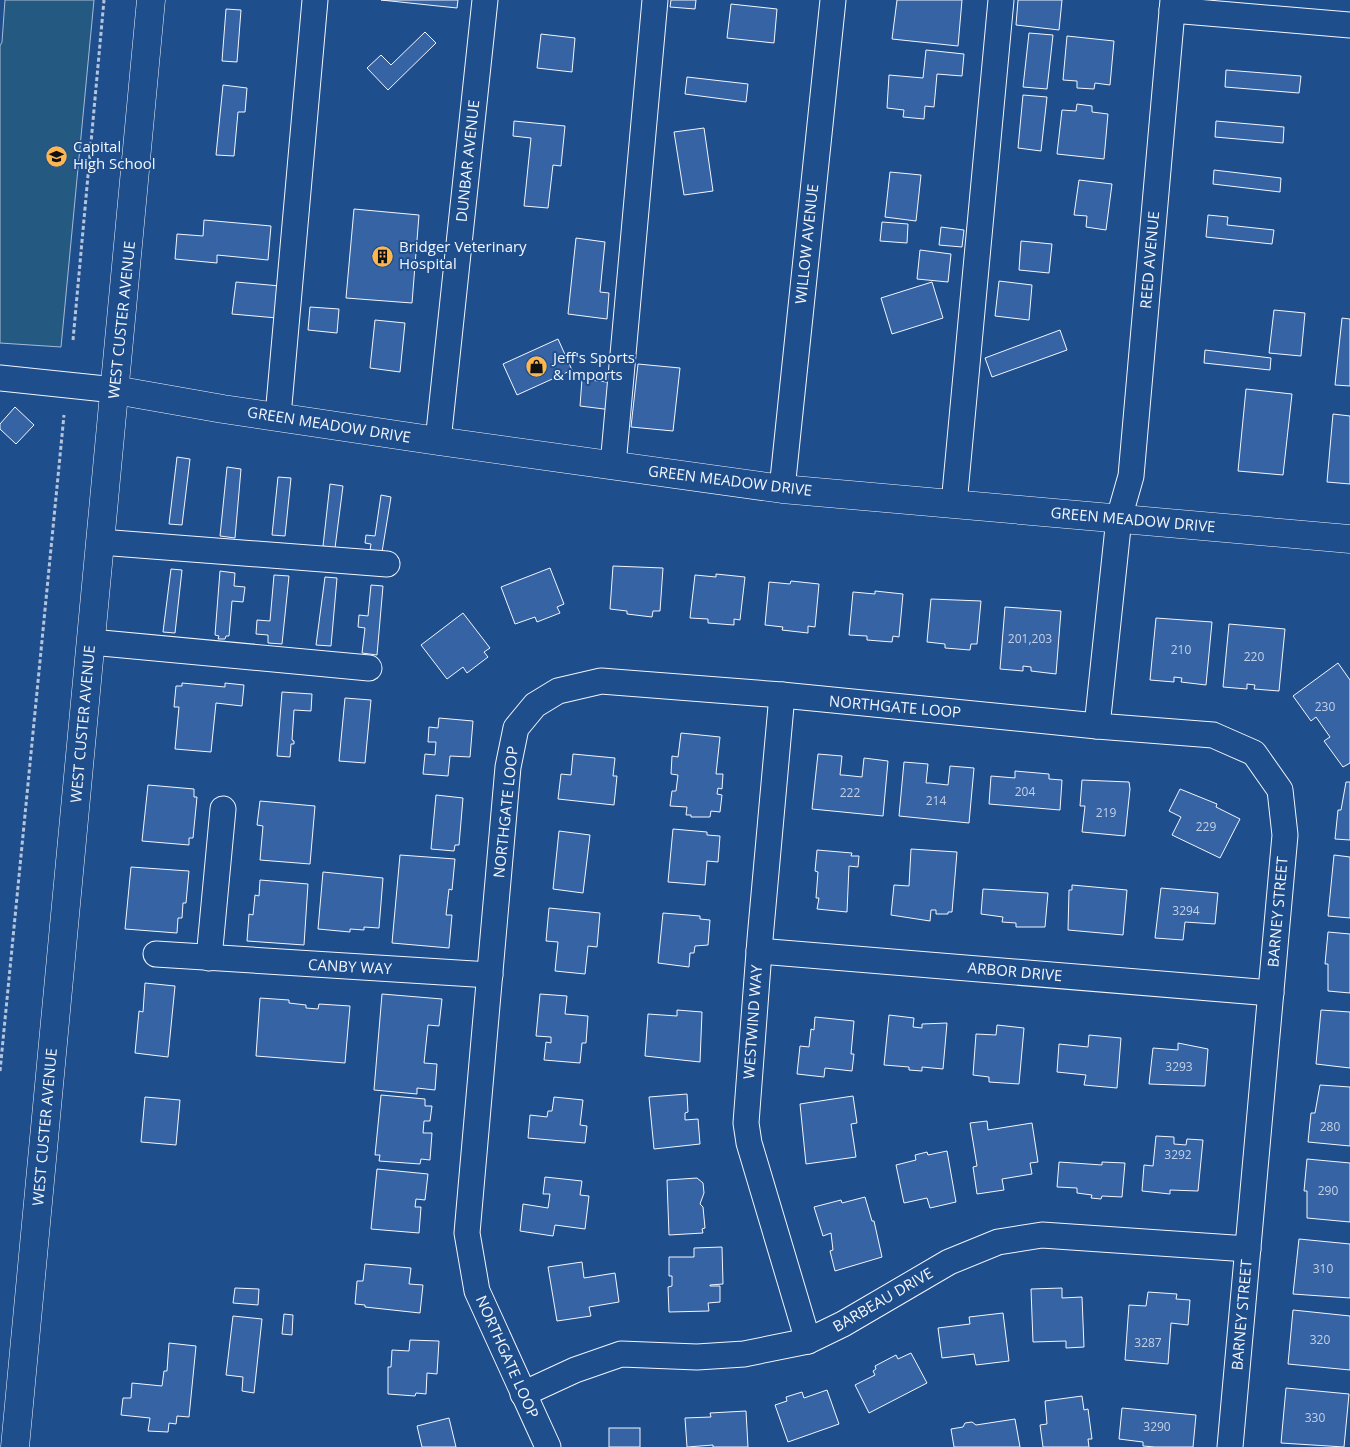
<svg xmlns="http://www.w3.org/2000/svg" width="1350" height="1447" font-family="'Open Sans',sans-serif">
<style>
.green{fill:#245a82;stroke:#a8bbd7}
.building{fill:#3563a3;stroke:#f2f6ff}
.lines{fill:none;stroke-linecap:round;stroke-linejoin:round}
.minor-casing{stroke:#f2f6ff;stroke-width:27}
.major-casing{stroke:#f2f6ff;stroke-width:29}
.path{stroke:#b3c4dc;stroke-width:3;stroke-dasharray:4 2.5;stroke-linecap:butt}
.minor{stroke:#1f4e8c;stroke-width:25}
.major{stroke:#1f4e8c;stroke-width:28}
.labels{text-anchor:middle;stroke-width:4;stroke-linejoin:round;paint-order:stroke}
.number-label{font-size:12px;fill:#c3d1e8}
.poi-label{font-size:15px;fill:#f2f6ff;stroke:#1f4e8c;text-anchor:start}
.street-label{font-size:15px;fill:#f2f6ff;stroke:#1f4e8c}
</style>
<rect width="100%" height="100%" fill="#1f4e8c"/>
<polygon class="green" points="5,0 94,0 61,347 0,343 0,46 2,42"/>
<g class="building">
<polygon points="381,0 458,0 457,8"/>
<polygon points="671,0 696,0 695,9 670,7"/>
<polygon points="897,0 962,0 958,46 892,39"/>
<polygon points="1018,0 1062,0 1059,30 1016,25"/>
<polygon points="731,4 777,9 774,43 727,38"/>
<polygon points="226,9 241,10 237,62 222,61"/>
<polygon points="425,32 436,43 388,90 367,68 381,55 391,65"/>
<polygon points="1029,33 1053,35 1047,89 1023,87"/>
<polygon points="541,34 575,38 572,72 537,68"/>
<polygon points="1067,36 1114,41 1110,85 1095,83 1094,89 1077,88 1077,81 1063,80"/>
<polygon points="926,50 964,54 962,76 937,74 934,107 925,106 924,119 903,117 904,110 887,108 889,75 923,78"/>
<polygon points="1226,70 1301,76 1299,93 1225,87"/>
<polygon points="687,77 748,84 746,102 685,94"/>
<polygon points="223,85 247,88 245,112 238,112 234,156 216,155"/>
<polygon points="1023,95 1047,97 1041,151 1018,148"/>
<polygon points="1077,104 1092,106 1092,112 1108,114 1104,159 1057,154 1062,110 1076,111"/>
<polygon points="514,121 565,126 561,166 553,165 548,208 524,206 531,138 513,136"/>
<polygon points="1216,121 1284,127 1283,143 1215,137"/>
<polygon points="704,128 713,191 684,195 674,132"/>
<polygon points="1214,170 1281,178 1280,192 1213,184"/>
<polygon points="890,172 921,175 916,221 885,217"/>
<polygon points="1079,180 1112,184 1106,230 1086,227 1087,216 1074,215"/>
<polygon points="354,209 419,215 412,303 346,298"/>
<polygon points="1208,215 1228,217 1227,225 1274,230 1272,244 1206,237"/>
<polygon points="204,220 271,226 268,260 217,255 217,263 175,259 177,234 203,236"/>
<polygon points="882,222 908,224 907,243 880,241"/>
<polygon points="941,227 964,230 962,247 939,245"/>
<polygon points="576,238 605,242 600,292 609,293 607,319 568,314"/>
<polygon points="1021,241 1052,244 1049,273 1019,270"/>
<polygon points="920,250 951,254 948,282 917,279"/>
<polygon points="999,281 1032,285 1029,320 995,316"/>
<polygon points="236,282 280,286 277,318 232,314"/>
<polygon points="932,282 943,318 892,334 881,298"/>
<polygon points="310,307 339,309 337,333 308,330"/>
<polygon points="1274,310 1305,313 1301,356 1269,353"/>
<polygon points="1342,318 1350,319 1350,386 1335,385"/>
<polygon points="375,320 405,323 400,372 370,368"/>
<polygon points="1060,330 1067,350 992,377 985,358"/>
<polygon points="558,339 572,370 517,395 503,364"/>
<polygon points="1205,350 1271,358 1270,370 1204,363"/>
<polygon points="638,364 680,368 673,431 631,427"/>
<polygon points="582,379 615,383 612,410 580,406"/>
<polygon points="1246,389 1292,394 1283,475 1238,471"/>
<polygon points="15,407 34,425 16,444 0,429 0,424"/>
<polygon points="1333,414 1350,416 1350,484 1327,482"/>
<polygon points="177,457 190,459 182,525 169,524"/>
<polygon points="227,467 241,469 235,538 220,536"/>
<polygon points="278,477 291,478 285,536 272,535"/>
<polygon points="330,484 343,486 335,548 323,546"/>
<polygon points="381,495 391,497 382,552 370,550 371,544 365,543 366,535 375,536"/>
<polygon points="613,566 663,568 660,611 653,611 652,617 627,614 627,611 610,609"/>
<polygon points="550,568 564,604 557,607 560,613 537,622 535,617 515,624 501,587"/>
<polygon points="171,569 182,570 175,633 163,632"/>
<polygon points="220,571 235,573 234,586 245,587 243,602 232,601 229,636 226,636 225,639 218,639 219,636 215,635"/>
<polygon points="716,574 745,577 740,620 734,619 734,625 708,623 708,619 690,618 695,575 716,577"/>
<polygon points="274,575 289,576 282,644 268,643 268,635 256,634 257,620 270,621"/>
<polygon points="325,577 337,578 331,646 316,645"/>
<polygon points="791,581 819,584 815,627 808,626 808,633 782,630 783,627 765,625 769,582 790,584"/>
<polygon points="371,585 383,586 377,655 362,653 365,628 358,627 359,615 368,616"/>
<polygon points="875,591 903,594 899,637 893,636 892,642 867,640 867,636 849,635 853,592 875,594"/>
<polygon points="931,599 981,601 977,644 971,644 970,650 945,648 945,644 927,642"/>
<polygon points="1005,607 1061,611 1056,674 1031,671 1031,667 1023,666 1023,671 1000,669"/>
<polygon points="463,613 490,648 484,652 488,657 467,673 463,667 447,679 421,645"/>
<polygon points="1156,618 1212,622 1206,685 1181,682 1182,678 1174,677 1174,682 1150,680"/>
<polygon points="1229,624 1285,629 1279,691 1254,689 1255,685 1247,684 1247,689 1223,687"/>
<polygon points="1338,663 1350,680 1350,763 1343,767 1324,741 1330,737 1316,717 1311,721 1293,696"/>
<polygon points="182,683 225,687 225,683 244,685 242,706 216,703 211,752 175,749 179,707 174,707 176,686 182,686"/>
<polygon points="282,692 312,694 311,711 294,710 292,740 294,741 294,744 291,744 290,757 277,756"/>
<polygon points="345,698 371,700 365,763 339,761"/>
<polygon points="439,718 473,721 470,757 450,756 448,776 423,774 425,754 435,755 436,742 428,742 429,727 438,728"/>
<polygon points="681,733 720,737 716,774 723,774 722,789 718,788 717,794 722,795 720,812 711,811 710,817 691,817 691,815 686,815 687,807 670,806 672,791 676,791 678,775 671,774 672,756 678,757"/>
<polygon points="573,754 615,758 613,776 617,776 614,805 558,799 561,774 571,775"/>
<polygon points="818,754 842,756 840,775 843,775 862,777 864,758 888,761 883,816 812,809"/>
<polygon points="904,762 928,764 926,783 930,783 948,785 950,766 974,768 969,823 899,816"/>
<polygon points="1015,771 1049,774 1049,779 1062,780 1060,810 989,804 991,776 1015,778"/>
<polygon points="1082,780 1129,782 1130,789 1125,836 1082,832 1085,806 1080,806"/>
<polygon points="1346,782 1350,782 1350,840 1335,839 1338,810 1341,810"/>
<polygon points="148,785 194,789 194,797 197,797 193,838 189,838 189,845 142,841"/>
<polygon points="1180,789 1217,804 1216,807 1240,819 1220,858 1172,835 1181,817 1169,811"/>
<polygon points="436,795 463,798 459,845 455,845 454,851 431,849"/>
<polygon points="260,801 315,806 310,864 260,860 263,826 257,825"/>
<polygon points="673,829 707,832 707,835 720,836 718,862 707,861 705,885 668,882"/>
<polygon points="559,831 590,835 583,893 553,889"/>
<polygon points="911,849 957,852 952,912 948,912 948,914 936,914 936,910 931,910 930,921 891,915 894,885 909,886"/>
<polygon points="817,850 852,853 851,856 859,856 858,867 849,866 847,912 817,909 819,898 816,898 818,872 815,871"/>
<polygon points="400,855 455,859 452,890 449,889 446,915 452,915 449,948 392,943"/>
<polygon points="1334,855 1350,857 1350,918 1328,916"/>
<polygon points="131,867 189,871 186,903 183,903 182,918 178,918 177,933 125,929"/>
<polygon points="323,872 383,878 379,928 364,927 364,930 350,929 350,932 318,929"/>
<polygon points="260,880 308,884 304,945 247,941 249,914 253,915 255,895 259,896"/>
<polygon points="1072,885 1127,890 1123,935 1068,930 1069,890 1072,890"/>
<polygon points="1161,888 1218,893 1215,924 1185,922 1183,940 1155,938"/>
<polygon points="983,889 1048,893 1045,927 1016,927 1016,923 1002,922 1003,917 981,914"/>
<polygon points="549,908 600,913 597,947 588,946 585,974 555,971 558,942 546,941"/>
<polygon points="663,913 700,916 700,919 710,920 708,945 695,946 694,953 690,953 689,967 658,963"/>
<polygon points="1328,932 1350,934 1350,993 1328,991 1328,964 1325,964"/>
<polygon points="145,983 175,986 168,1057 135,1053 139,1011 143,1012"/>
<polygon points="382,994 442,999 439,1026 428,1025 424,1063 437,1064 435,1090 417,1088 417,1094 374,1090"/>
<polygon points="540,994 567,996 565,1014 588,1016 586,1043 582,1043 580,1063 544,1060 546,1042 551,1043 551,1037 536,1036"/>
<polygon points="260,998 289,1000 289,1003 306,1005 306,1008 318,1009 319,1004 350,1006 345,1063 256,1056"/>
<polygon points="677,1010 702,1012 700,1062 645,1056 648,1014 677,1016"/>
<polygon points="1321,1010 1350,1012 1350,1068 1316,1064"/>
<polygon points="889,1015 914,1018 913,1027 922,1028 922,1024 947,1023 943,1069 922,1067 922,1071 909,1070 909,1067 884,1065"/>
<polygon points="815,1017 854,1021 851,1054 854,1054 852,1071 825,1068 824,1077 797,1074 800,1046 809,1047 811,1029 814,1030"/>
<polygon points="997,1025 1024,1028 1019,1084 989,1082 989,1077 973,1075 976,1034 996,1035"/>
<polygon points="1089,1035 1121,1038 1117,1088 1084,1085 1086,1075 1057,1072 1059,1044 1088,1047"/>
<polygon points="1178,1043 1208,1049 1205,1086 1149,1084 1153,1048 1178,1050"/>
<polygon points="1320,1085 1350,1087 1350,1146 1308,1142 1311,1113 1315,1113"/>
<polygon points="687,1094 688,1112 685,1113 685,1120 698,1119 700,1144 654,1149 649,1097"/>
<polygon points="381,1095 425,1099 425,1106 432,1106 430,1121 424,1121 423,1133 432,1133 430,1160 421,1159 420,1164 379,1161 380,1155 375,1155"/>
<polygon points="853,1096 857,1123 851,1124 856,1157 806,1164 800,1104"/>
<polygon points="145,1097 180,1100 176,1145 141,1142"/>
<polygon points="554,1097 583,1100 580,1125 587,1126 585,1143 528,1138 530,1115 547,1117 548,1111 552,1111"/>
<polygon points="987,1121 988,1130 1032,1123 1038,1162 1030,1163 1032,1174 1002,1179 1004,1190 977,1194 973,1167 977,1166 970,1123"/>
<polygon points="1156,1136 1174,1137 1174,1144 1186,1145 1187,1139 1203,1140 1198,1191 1170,1190 1170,1194 1142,1191 1144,1165 1153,1166"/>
<polygon points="947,1151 956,1202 930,1208 927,1198 904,1203 896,1165 916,1160 915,1155 927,1152 928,1155"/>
<polygon points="1307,1159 1350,1163 1350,1222 1307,1218 1307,1191 1304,1191"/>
<polygon points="1059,1162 1102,1165 1102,1162 1125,1163 1122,1197 1102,1196 1101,1199 1091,1198 1092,1195 1077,1193 1077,1188 1057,1187"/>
<polygon points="377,1169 428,1174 425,1200 416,1199 415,1207 421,1207 419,1233 371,1229"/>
<polygon points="545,1177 582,1181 580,1195 589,1196 585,1229 555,1225 553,1236 520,1231 523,1204 548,1208 550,1194 543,1194"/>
<polygon points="697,1178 703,1183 704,1193 700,1204 703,1207 705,1228 702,1229 703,1233 669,1235 667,1180"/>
<polygon points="865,1197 872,1221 874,1221 882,1257 835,1271 830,1251 833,1250 831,1233 823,1236 814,1207 841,1200 842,1203"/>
<polygon points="1299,1239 1350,1244 1350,1298 1293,1294"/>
<polygon points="722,1247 723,1284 710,1285 710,1286 720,1286 720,1302 708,1303 709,1311 669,1312 668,1287 672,1286 672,1276 669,1276 669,1257 694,1257 694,1248"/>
<polygon points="582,1262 584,1278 615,1273 619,1302 589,1307 591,1316 557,1321 548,1267"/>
<polygon points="365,1264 411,1268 409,1284 423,1285 420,1313 365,1307 365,1305 355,1304 357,1281 363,1281"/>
<polygon points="235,1288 259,1289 258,1305 233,1303"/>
<polygon points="1062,1288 1062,1298 1082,1297 1084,1347 1066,1348 1066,1341 1033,1342 1031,1289"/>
<polygon points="1148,1292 1177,1294 1176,1299 1190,1300 1188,1325 1171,1323 1168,1364 1125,1360 1129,1305 1146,1306"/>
<polygon points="1293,1310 1350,1316 1350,1370 1288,1364"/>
<polygon points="1003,1313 1009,1361 976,1365 974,1354 942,1358 938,1328 970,1324 969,1317"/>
<polygon points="284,1314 293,1315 292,1335 282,1334"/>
<polygon points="233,1316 262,1319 254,1393 242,1391 243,1377 226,1375"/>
<polygon points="410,1340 439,1341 437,1374 427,1373 426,1394 416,1393 415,1396 388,1394 388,1367 391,1367 392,1350 409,1351"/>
<polygon points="169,1343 196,1346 189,1417 177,1416 176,1424 169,1423 168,1432 148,1431 150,1418 121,1415 123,1398 131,1398 132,1383 162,1386 164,1371 167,1371"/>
<polygon points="911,1353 927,1383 869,1413 855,1385 875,1375 873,1371 876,1369 875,1366 896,1355 898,1359"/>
<polygon points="1286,1388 1349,1394 1344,1447 1281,1443"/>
<polygon points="827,1390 839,1424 788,1442 775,1405 787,1401 786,1397 802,1392 804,1398"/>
<polygon points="1082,1396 1084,1410 1088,1409 1092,1439 1088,1439 1089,1447 1043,1447 1040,1425 1047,1424 1045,1401"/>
<polygon points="1122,1408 1196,1415 1193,1447 1155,1447 1143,1446 1143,1442 1119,1439"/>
<polygon points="746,1411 748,1447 713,1447 713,1445 687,1447 685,1418 711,1417 710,1413"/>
<polygon points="449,1418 456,1447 422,1447 417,1426"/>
<polygon points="1015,1419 1020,1447 954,1447 951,1429 963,1427 965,1423 972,1422 976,1425"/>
<rect x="609" y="1428" width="31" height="19"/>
</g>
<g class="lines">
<defs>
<g id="minor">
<polyline points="1173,0 1131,476 1119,518 1097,726 1213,735 1254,753 1280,790 1285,835 1230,1447"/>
<polyline points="1172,10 1350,25"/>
<polyline points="0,378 115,390"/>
<polyline points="278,416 315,0"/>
<polyline points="438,441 485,0"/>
<polyline points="613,465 655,0"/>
<polyline points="782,489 833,0"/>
<polyline points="954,504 1001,0"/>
<polyline points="100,542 387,564"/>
<polyline points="91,642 369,668"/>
<polyline points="782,695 760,939 746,1123 749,1143 808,1341"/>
<polyline points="759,951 1271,993"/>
<polyline points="156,954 490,975"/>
<polyline points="209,958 223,809"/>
<polyline points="523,1394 575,1370 621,1354 697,1357 744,1354 808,1341 843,1324 949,1262 998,1242 1042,1235 1248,1249"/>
<polyline points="548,1447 477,1291 467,1233 508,767 516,728 535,705 558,691 601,681 782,695 1097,726"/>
</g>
<g id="major">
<polyline points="115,390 223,409 438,441 782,489 1350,539"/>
<polyline points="15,1447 151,0"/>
</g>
</defs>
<use href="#minor" class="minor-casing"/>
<use href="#major" class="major-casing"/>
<g class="path">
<polyline points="73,340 104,0"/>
<polyline points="0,1071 64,415"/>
</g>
<use href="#minor" class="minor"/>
<use href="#major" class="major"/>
</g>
<defs>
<symbol id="school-disc" viewBox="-11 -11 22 22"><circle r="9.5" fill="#ffb74d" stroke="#1f4e8c"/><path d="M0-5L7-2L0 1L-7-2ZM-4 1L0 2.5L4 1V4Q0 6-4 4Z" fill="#111"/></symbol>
<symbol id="building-disc" viewBox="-11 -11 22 22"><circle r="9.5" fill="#ffb74d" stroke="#1f4e8c"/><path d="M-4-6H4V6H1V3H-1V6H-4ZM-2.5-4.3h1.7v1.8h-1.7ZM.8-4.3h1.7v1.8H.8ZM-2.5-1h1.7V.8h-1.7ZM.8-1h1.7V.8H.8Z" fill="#111"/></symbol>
<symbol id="shop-disc" viewBox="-11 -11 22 22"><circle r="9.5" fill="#ffb74d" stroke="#1f4e8c"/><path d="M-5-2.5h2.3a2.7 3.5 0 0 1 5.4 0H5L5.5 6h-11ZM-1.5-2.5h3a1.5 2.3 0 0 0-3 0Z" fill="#111"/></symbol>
</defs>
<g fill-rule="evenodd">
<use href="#school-disc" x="44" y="144" width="25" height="25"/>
<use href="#building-disc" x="370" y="244" width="25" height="25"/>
<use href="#shop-disc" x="524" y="354" width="25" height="25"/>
</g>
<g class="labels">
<g class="number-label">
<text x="1030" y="643">201,203</text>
<text x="1181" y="654">210</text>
<text x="1254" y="661">220</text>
<text x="1325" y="711">230</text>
<text x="1025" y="796">204</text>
<text x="850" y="797">222</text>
<text x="936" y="805">214</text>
<text x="1106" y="817">219</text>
<text x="1206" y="831">229</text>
<text x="1186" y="915">3294</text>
<text x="1179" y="1071">3293</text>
<text x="1330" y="1131">280</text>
<text x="1178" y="1159">3292</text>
<text x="1328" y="1195">290</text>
<text x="1323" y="1273">310</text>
<text x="1320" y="1344">320</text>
<text x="1148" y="1347">3287</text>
<text x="1315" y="1422">330</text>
<text x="1157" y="1431">3290</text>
</g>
<g class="poi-label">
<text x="73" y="152">Capital<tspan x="73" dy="17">High School</tspan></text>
<text x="399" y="252">Bridger Veterinary<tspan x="399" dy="17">Hospital</tspan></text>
<text x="553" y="363">Jeff's Sports<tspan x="553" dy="17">&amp; Imports</tspan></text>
</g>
<g class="street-label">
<text transform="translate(468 161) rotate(-84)" y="5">DUNBAR AVENUE</text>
<text transform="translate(807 244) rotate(-84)" y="5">WILLOW AVENUE</text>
<text transform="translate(1150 260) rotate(-85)" y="5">REED AVENUE</text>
<text transform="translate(122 320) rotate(-84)" y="5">WEST CUSTER AVENUE</text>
<text transform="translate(329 425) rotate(9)" y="5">GREEN MEADOW DRIVE</text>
<text transform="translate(730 481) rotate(7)" y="5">GREEN MEADOW DRIVE</text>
<text transform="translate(1133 520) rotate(5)" y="5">GREEN MEADOW DRIVE</text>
<text transform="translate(895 707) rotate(5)" y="5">NORTHGATE LOOP</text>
<text transform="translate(83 724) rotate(-85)" y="5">WEST CUSTER AVENUE</text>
<text transform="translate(506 812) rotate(-84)" y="5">NORTHGATE LOOP</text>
<text transform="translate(1278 912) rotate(-85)" y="5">BARNEY STREET</text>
<text transform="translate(350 967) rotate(3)" y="5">CANBY WAY</text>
<text transform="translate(1015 972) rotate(5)" y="5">ARBOR DRIVE</text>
<text transform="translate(753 1022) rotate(-86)" y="5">WESTWIND WAY</text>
<text transform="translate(45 1127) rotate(-85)" y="5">WEST CUSTER AVENUE</text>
<text transform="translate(883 1300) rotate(-30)" y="5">BARBEAU DRIVE</text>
<text transform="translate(1242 1315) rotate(-85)" y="5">BARNEY STREET</text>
<text transform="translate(507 1357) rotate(66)" y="5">NORTHGATE LOOP</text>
</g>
</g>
</svg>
